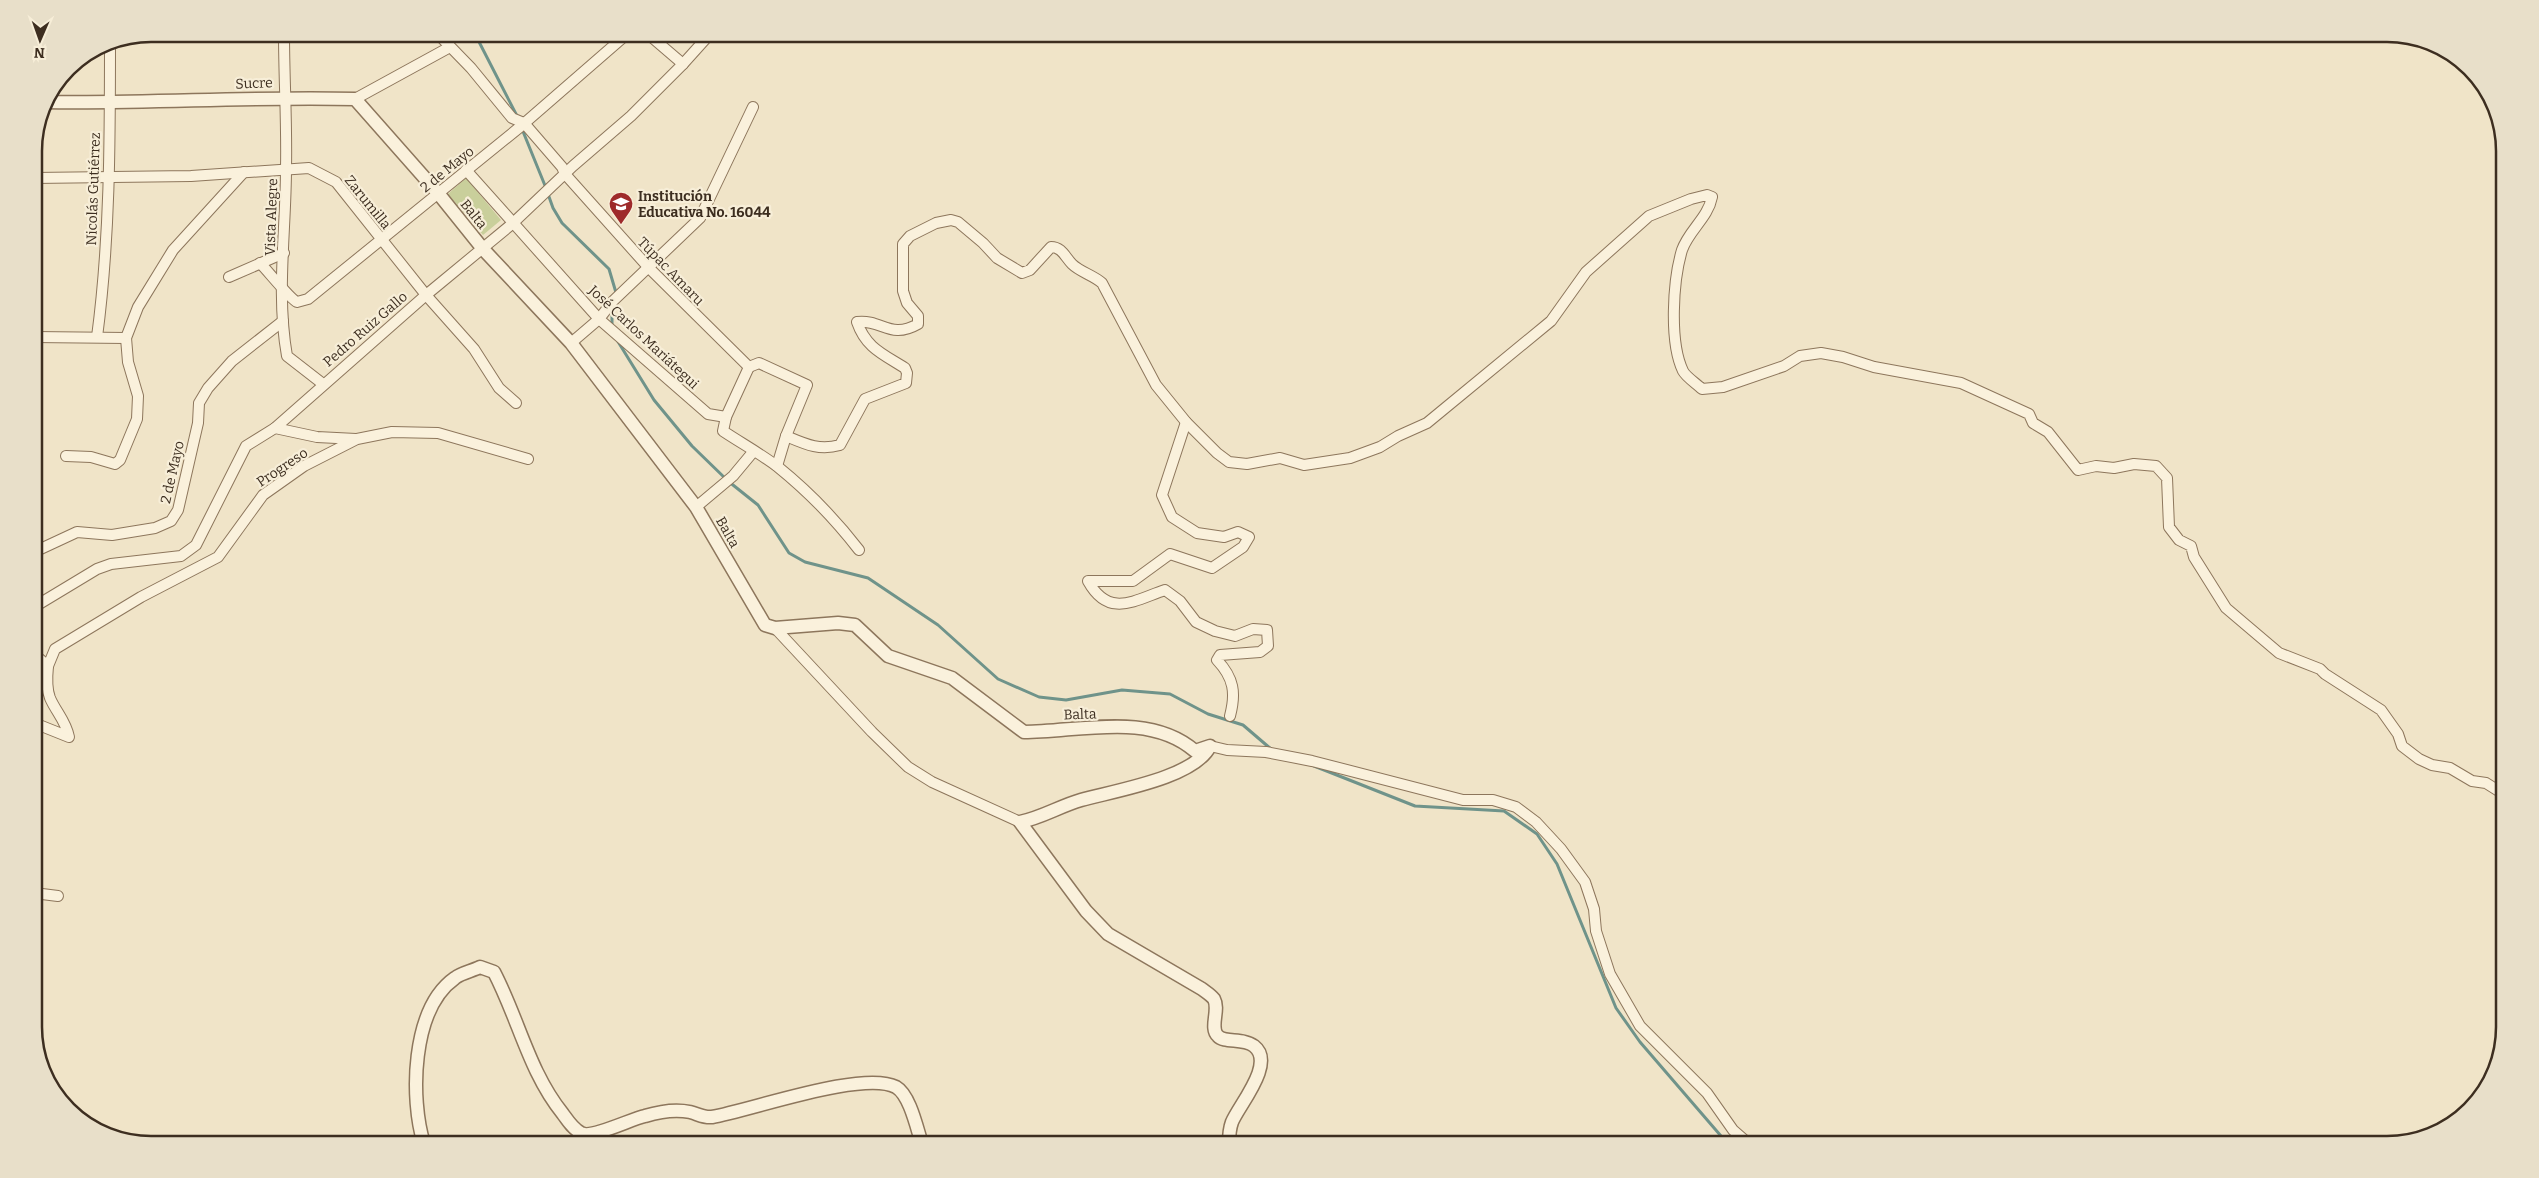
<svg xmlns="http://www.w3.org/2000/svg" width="2539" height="1178" font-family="Bitter,serif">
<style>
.green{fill:#c9cf9b}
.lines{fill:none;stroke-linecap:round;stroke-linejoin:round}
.stream{stroke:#6f938a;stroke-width:3}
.minor-casing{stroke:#8d765c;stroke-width:12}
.tertiary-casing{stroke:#8d765c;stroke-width:15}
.minor{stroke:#faf1dc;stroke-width:10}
.tertiary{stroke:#faf1dc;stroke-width:12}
.labels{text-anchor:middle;stroke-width:4.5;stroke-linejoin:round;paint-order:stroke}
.street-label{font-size:14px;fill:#3d2e20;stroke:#f7eed8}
.poi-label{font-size:14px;font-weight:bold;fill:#3d2e20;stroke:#f7eed8;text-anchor:start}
.rim{fill:none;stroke:#3d2e20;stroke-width:2.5}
</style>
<rect width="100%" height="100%" fill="#f0e4c8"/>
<polygon class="green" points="466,178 501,220 483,235 448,194"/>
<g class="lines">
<g class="stream">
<polyline points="475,34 517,116"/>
<polyline points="522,129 546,188"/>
<polyline points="548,194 553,208 562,223 609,269 617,296"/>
<polyline points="612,327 612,314 614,306"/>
<polyline points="617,340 654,400 692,446 728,481 758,505 789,553 805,562 868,578 938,625 998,679 1039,697 1066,700 1122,690 1170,694 1208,714 1243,725 1271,749"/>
<polyline points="1314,766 1415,806 1504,811 1537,834 1557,864 1616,1008 1640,1042 1721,1136 1733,1144"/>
</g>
<defs>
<g id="minor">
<path d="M284 34C284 78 287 123 286 168 286 230 276 294 287 356L323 384"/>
<polyline points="438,34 471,68 512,118 524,123 562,167 565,174 649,268 749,367"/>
<polyline points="648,34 683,64"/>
<polyline points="355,99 450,47"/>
<path d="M466 170 599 319 708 414 726 417 723 431C741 443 761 454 778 467 809 492 835 519 859 550"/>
<polyline points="34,178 191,176 309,168 336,182 426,295 474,349 499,388 516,403"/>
<path d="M260 263C268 271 290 299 297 302L308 299 520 127 627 34"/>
<polyline points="229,277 284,253"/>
<polyline points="34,337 126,338"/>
<path d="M97 337C110 239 110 140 110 42"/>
<polyline points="571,343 599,319 613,301 700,218 753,107"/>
<polyline points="749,367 759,363 807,385 786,436 777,466"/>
<polyline points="726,417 749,367"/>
<path d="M1186 422 1162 495 1172 517 1197 533 1224 537 1238 532 1249 537 1243 547 1212 568 1170 554 1133 581H1088C1109 619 1135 600 1165 590L1180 601 1196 622 1215 631 1235 636 1253 629 1267 630 1268 646 1260 652 1220 655 1217 660C1234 678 1236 693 1230 716"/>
<polyline points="275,428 317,437 356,439"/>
<path d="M786 436C805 444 819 451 840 445L865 399 906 383 907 373 905 368C883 354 866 348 857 322 882 319 890 340 918 324V316L907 303 903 291V244L910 236 936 223 951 220 958 222 983 243 997 258 1022 273 1030 270 1051 247C1062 247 1065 257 1072 264 1080 272 1093 275 1102 283L1156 385 1186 422 1217 453 1229 462 1247 464 1280 458 1304 465 1350 458 1380 447 1398 436 1427 423 1551 321 1586 272 1649 216 1691 199 1707 195 1712 197C1708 218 1689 230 1682 250 1673 280 1669 342 1683 371 1686 377 1697 384 1702 389L1723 387 1784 366 1800 356 1821 353 1843 357 1874 367 1961 383 2029 414 2033 423 2048 432 2078 470 2096 466 2114 468 2134 464 2156 466 2167 478 2169 527 2179 540 2191 546 2194 557 2226 608 2279 653 2320 669 2325 674 2381 710 2398 734 2402 746 2419 759 2432 765 2450 768 2472 781 2486 783 2505 795"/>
<polyline points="66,456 91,457 115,464 120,460 137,419 138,396 128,362 126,338 138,307 173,250 244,172"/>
<polyline points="696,507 733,476 753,452"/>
<polyline points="34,552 77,532 112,535 155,528 171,521 178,510 198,423 199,403 208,388 232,361 283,321"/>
<polyline points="34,607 97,569 111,564 181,556 196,545 246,446 275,428 426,295 512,224 573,166 631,116 683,64 710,34"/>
<polyline points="775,628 872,732 908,767 932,782 1020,822"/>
<path d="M34 654 48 666C47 676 46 688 50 698 56 712 66 721 69 737L34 723"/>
<polyline points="48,666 55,649 141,597 218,557 263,495 304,466 357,439 392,432 438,433 528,459"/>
<polyline points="1210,746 1227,750 1266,752 1312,761 1463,800 1493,800 1516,807 1536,822 1561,849 1585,882 1594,909 1596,931 1610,974 1640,1026 1707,1093 1733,1130 1749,1144"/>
<polyline points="34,893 58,896"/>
</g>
<g id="tertiary">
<path d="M45 102C149 104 252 96 355 99L438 193 483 249 571 343 696 507 765 625 775 628 838 623 855 625 888 656 952 678 1024 732C1079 732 1149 711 1195 751L1210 746C1195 778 1113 791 1081 800 1060 806 1041 818 1020 822L1086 911 1108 934 1202 989C1206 992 1211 995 1214 999 1220 1010 1209 1028 1218 1036 1224 1043 1244 1038 1254 1046 1276 1063 1239 1105 1232 1122 1229 1130 1229 1136 1229 1144"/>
<path d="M424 1144C410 1099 411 1009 455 978 461 973 472 971 480 967L494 972C519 1020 529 1072 563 1114 568 1121 573 1129 581 1133 591 1139 631 1119 645 1116 658 1112 676 1109 690 1112 698 1114 704 1118 712 1117 752 1110 863 1070 896 1087 910 1095 917 1129 922 1144"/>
</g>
</defs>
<use href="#minor" class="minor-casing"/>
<use href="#tertiary" class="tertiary-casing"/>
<use href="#minor" class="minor"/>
<use href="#tertiary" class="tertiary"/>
</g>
<defs>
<symbol id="school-pin" viewBox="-11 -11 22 30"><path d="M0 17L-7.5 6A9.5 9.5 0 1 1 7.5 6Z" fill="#9e2a2b" stroke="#f7eed8"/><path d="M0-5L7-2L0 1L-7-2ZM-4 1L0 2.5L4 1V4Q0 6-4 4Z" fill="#fff"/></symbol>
</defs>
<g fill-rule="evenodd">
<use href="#school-pin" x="607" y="190" width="28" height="38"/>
</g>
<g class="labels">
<g class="street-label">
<text transform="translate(254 83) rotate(-2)" y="5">Sucre</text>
<text transform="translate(447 169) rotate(-39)" y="5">2 de Mayo</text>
<text transform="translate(93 189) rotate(-88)" y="5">Nicolás Gutiérrez</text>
<text transform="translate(368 202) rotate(51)" y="5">Zarumilla</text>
<text transform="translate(474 214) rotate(51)" y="5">Balta</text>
<text transform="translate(271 217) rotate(-88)" y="5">Vista Alegre</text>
<text transform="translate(671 271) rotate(46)" y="5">Túpac Amaru</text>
<text transform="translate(365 329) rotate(-41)" y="5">Pedro Ruiz Gallo</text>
<text transform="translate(644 337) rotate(43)" y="5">José Carlos Mariátegui</text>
<text transform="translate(282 467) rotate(-34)" y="5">Progreso</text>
<text transform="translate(172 472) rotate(-77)" y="5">2 de Mayo</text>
<text transform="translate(728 532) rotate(60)" y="5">Balta</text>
<text transform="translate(1080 714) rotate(-2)" y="5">Balta</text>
</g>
<g class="poi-label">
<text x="638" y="201">Institución<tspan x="638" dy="16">Educativa No. 16044</tspan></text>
</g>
</g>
<path d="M0 0H2539V1178H0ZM151 42H2387A109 109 0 0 1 2496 151V1027A109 109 0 0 1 2387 1136H151A109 109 0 0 1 42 1027V151A109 109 0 0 1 151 42Z" fill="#e8dfc9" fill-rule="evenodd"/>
<path class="rim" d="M151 42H2387A109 109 0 0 1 2496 151V1027A109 109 0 0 1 2387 1136H151A109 109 0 0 1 42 1027V151A109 109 0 0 1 151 42Z"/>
<g transform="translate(40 40) rotate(182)" stroke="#f7eed8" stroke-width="4" paint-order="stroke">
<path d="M0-4L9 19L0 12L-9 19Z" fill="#3d2e20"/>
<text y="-8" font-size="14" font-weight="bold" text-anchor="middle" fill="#3d2e20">N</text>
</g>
</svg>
